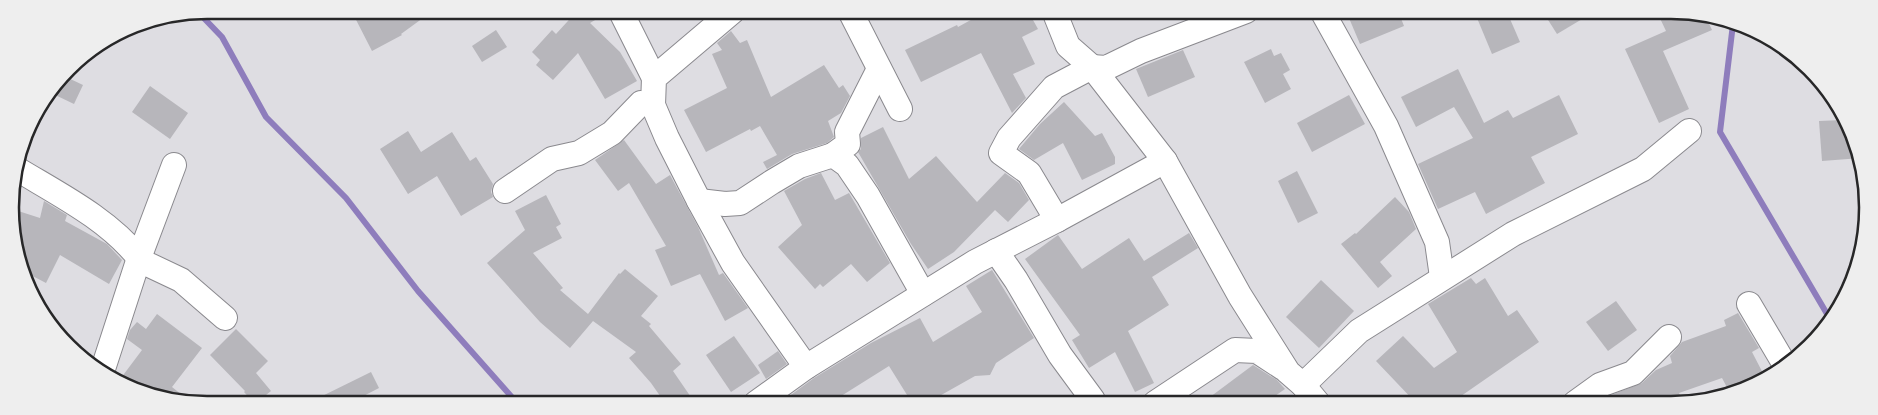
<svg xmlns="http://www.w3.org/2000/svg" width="1878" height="415" font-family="'PT Sans Narrow',sans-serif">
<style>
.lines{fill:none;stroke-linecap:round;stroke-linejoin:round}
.stream{stroke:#8e7dbc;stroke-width:6}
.building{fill:#b7b6bb}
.minor-casing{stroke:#8a898e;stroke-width:26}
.minor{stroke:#fff;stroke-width:24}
.rim{fill:none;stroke:#272728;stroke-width:2.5}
</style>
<rect width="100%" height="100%" fill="#dedde2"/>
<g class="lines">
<g class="stream">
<polyline points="198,12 222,37 266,117 346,198 418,291 517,403"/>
<polyline points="1733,24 1720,132 1830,319"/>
</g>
</g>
<g class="building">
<polygon points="351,10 434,10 401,34 402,35 372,51"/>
<polygon points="578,10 606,10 607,13 590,23 620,52 637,81 605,99 578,53 553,80 536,65 540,60 532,52 552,30 556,34"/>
<polygon points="987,11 1028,11 1038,29 1022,37 1035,64 1013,74 1026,98 1012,113 981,53 921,82 905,50 957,25 958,27"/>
<polygon points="1346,11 1398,11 1404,26 1360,44"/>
<polygon points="1492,11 1507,12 1520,42 1492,54 1477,18"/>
<polygon points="1543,12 1594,12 1557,34"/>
<polygon points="1657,12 1697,12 1705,15 1712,30 1663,51 1689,109 1659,123 1625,49 1666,31"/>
<polygon points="496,30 507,47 482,62 472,46"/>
<polygon points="731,31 740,43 747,40 771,97 824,65 839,88 843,85 850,96 841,113 828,121 834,137 827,143 792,154 767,169 763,162 777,155 760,126 751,131 750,129 706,152 684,110 727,88 712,54 722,50 717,43"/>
<polygon points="1271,49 1274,56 1281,53 1290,70 1283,74 1291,89 1265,103 1244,62"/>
<polygon points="1183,50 1195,77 1148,97 1136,69"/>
<polygon points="1458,69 1484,123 1508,110 1513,118 1559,95 1578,134 1531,157 1545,183 1486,214 1475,192 1438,209 1418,164 1473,138 1454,107 1416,127 1401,97"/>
<polygon points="64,76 83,85 74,104 51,93"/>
<polygon points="150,86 188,113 170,139 132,112"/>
<polygon points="1349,95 1365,124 1312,152 1297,123"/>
<polygon points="1064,102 1095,136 1102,133 1115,157 1115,164 1082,180 1063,143 1034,160 1019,149 1040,124"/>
<polygon points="1843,120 1861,158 1822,161 1819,121"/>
<polygon points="883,127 909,179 936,156 977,202 1005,173 1019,183 1029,200 1008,222 995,210 954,252 928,269 911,244 858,152 861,149 861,138"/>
<polygon points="408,131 421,152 452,132 470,161 476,157 493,184 491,192 493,197 461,216 437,176 408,194 380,149"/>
<polygon points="624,140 656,184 670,175 698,227 719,275 723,273 748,308 725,321 700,274 671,286 655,250 666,246 629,183 618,191 595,160"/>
<polygon points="1297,171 1318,213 1298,223 1278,181"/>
<polygon points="821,173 835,200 849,193 890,263 867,282 851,264 823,287 820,284 815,289 778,247 802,225 784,191 805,179"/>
<polygon points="546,195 561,224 556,227 562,238 533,253 563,288 560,290 588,314 619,273 620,274 625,269 658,296 641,316 651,324 649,326 681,364 673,371 695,403 665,403 651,383 629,358 636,352 593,321 570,348 540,322 487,263 525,230 515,211"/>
<polygon points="1395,197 1409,212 1416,229 1380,262 1392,276 1378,288 1341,244 1355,233 1356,234"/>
<polygon points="44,201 67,215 65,221 107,244 122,260 109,284 60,255 46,283 23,271 17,259 12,209 40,218"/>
<polygon points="1189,233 1198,248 1152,277 1169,305 1128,331 1154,383 1135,392 1115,352 1089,368 1072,340 1080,335 1025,259 1058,235 1082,269 1129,238 1144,261"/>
<polygon points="992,270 1034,338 996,363 990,375 975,376 927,403 912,403 889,366 830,403 780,403 814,378 871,343 920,318 933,342 982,312 966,286"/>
<polygon points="1471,278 1476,284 1485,278 1508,316 1517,310 1539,342 1451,403 1416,403 1376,361 1403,336 1434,368 1457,352 1428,304"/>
<polygon points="1321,280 1354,311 1319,348 1286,317"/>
<polygon points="1616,301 1637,330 1608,351 1586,322"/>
<polygon points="1738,313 1759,348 1752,352 1766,379 1758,385 1730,393 1722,378 1679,393 1683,403 1598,403 1606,397 1642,383 1656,370 1672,363 1670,356 1682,342 1726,326 1724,320"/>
<polygon points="157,314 202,348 172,387 192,403 181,403 118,382 142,350 127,339 130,330 137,322 146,329"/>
<polygon points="236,329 268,361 256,373 271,391 256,403 254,403 244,392 245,391 210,355"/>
<polygon points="734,336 760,373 731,392 706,355"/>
<polygon points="778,351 787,364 766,379 758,365"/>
<polygon points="1253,365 1277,380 1285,389 1265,403 1202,403"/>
<polygon points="371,372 379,388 350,403 308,403"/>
</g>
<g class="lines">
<defs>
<g id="minor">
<polyline points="620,10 654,78"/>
<polyline points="733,11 654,78 653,105 667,138 699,201 733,263 806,367"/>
<polyline points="850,11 900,109"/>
<polyline points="1054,11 1068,46 1092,67 1165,161 1240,296 1288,372 1303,385 1318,403"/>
<polyline points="1322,11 1386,126 1437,242 1442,277"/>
<polyline points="833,155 848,144 847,132 879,69"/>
<path d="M17 169C60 195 108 219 139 258L174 165"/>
<polyline points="505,191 552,159 579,153 612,133 641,103 653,105"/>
<polyline points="699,201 725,204 740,203 772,182 799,166 833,155 847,165 868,196 923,294"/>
<polyline points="1057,220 1029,173 1001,153 1009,138 1054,87 1092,67 1106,68 1141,51 1246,11"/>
<polyline points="996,251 1016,280 1060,355 1093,400 1093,403"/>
<polyline points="1749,304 1785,365"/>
<polyline points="102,372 139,258 145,263 181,280 225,318"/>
<polyline points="1303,385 1359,331 1513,234 1643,169 1689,131"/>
<polyline points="756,403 806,367 975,262 1057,220 1165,161"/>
<polyline points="1155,403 1235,350 1257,351 1283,368"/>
<polyline points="1575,403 1600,385 1633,373 1669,337"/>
</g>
</defs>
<use href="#minor" class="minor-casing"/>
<use href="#minor" class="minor"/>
</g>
<path d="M0 0H1878V415H0ZM207 19H1671A188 188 0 0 1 1859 207V208A188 188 0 0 1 1671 396H207A188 188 0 0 1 19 208V207A188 188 0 0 1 207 19Z" fill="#eee" fill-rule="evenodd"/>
<path class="rim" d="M207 19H1671A188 188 0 0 1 1859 207V208A188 188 0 0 1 1671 396H207A188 188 0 0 1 19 208V207A188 188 0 0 1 207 19Z"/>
</svg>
